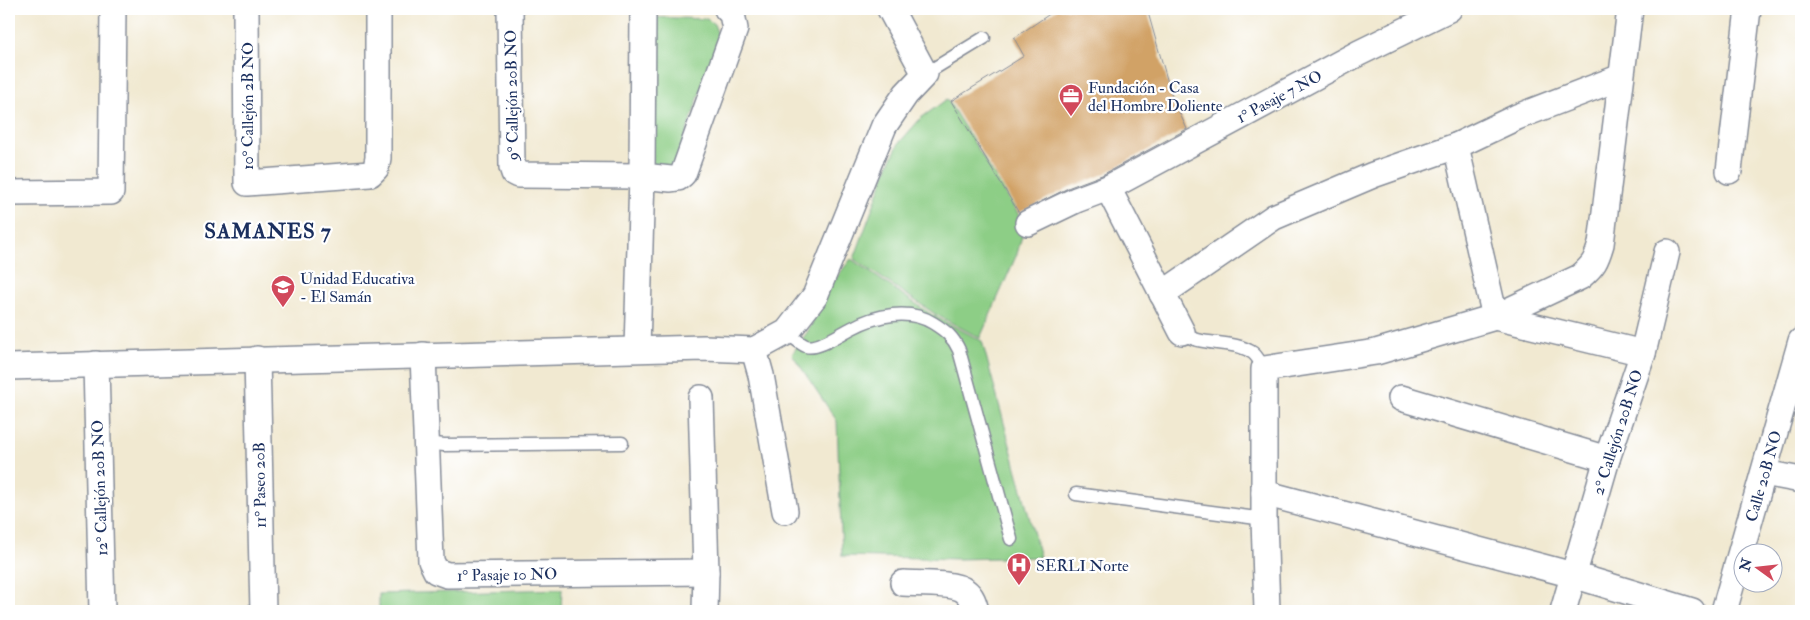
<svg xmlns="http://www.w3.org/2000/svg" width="1810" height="620" font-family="'IM FELL Double Pica',serif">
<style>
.green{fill:#8dce86;stroke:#547e72}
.building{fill:#d1a266}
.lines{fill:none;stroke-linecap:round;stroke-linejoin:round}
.service-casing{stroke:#868c98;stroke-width:15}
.minor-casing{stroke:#868c98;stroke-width:28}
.service{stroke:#fff;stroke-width:12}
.minor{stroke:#fff;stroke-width:25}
.labels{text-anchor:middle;stroke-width:4.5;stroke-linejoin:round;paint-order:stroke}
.poi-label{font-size:16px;fill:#1b2f5e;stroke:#fff;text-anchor:start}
.street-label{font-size:16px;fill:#1b2f5e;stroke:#fff}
.district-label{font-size:21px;font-weight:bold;letter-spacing:1px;fill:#1b2f5e;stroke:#fff}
</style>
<rect width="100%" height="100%" fill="#fff"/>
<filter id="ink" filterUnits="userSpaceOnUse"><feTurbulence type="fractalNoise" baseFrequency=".02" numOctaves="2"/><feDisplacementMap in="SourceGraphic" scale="10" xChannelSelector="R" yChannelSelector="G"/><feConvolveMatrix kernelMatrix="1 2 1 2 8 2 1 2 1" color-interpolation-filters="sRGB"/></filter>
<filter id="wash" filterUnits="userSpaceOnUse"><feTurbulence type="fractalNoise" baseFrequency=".0096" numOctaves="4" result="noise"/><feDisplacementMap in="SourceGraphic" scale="20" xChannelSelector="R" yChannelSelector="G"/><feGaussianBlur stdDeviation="1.12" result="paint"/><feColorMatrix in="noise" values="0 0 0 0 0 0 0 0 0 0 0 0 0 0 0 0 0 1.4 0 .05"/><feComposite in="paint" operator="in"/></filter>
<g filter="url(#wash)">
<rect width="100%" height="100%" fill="#f1e9d1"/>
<g class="green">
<polygon points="648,17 707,19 714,24 719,37 675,166 671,169 647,169"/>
<polygon points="947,99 1025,225 1017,254 980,338 935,314 854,259 888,166 899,143 921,118"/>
<polygon points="851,259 932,315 982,341 1040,557 959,559 842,556 837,421 792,354 808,331 831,284"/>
<polygon points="562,589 561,611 379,611 379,594"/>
</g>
<g id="blocks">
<polygon class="building" points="1057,9 1147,9 1172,97 1187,129 1102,175 1070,187 1019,213 951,101 1024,56 1014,38"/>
</g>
</g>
<g filter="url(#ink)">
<use href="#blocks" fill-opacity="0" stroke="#868c98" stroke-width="1"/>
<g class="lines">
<defs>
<g id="service">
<polyline points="925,74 984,38"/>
<path d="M787 332C792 336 800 344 806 346 818 350 841 333 852 328 876 315 909 308 933 323 946 331 953 337 959 350L1011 539"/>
<path d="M1182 332C1199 348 1232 338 1253 353 1258 357 1261 364 1264 369"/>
<polyline points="426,443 444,445 622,443"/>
<polyline points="1076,494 1264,519"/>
</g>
<g id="minor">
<polyline points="246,9 247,183 370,174 376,168 378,158 378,9"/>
<polyline points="510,9 512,167 514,173 518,175 642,176 671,179 678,178 683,174 735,29 732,14 727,9"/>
<polyline points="1456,146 1495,317 1643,353"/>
<polyline points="1729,171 1748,9"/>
<polyline points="1108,188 1182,332"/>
<polyline points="9,193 111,192 113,9"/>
<polyline points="1028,223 1076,200 1108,188 1359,53 1449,9"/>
<polyline points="1162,294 1274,217 1373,175 1456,146 1517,117 1621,77"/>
<polyline points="637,349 642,176 643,9"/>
<polyline points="754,350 761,375 785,511"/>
<polyline points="423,355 431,561 436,571 447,575 706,572"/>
<polyline points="257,359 263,611"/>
<polyline points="96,364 102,611"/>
<polyline points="9,367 704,348 754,350 787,332 815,296 884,126 906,94 925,74 890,9"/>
<polyline points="701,398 706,572 705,611"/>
<polyline points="1401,398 1607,459"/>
<polyline points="1764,473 1801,480"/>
<polyline points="1264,493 1573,575 1692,611"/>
<path d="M903 583C916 584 955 582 965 591 972 596 974 603 976 611"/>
<path d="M1267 611 1264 519V369L1376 352 1495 317 1580 277C1594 265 1596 261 1601 244L1630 9"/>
<polyline points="1563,611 1607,459 1643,353 1667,252"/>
<polyline points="1724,611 1801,341"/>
</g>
</defs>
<use href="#service" class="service-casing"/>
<use href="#minor" class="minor-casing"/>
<use href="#service" class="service"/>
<use href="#minor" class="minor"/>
</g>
</g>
<defs>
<symbol id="office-pin" viewBox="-11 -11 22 30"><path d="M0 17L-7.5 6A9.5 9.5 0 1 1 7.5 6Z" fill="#d1495b" stroke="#fff"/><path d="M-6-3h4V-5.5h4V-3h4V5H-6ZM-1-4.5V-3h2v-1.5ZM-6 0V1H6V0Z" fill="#fff"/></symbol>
<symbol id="school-pin" viewBox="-11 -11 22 30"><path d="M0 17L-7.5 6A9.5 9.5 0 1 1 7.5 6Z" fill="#d1495b" stroke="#fff"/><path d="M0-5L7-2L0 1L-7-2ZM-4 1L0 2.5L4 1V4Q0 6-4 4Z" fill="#fff"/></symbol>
<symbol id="hospital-pin" viewBox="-11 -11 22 30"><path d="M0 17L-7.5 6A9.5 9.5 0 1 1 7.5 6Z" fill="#d1495b" stroke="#fff"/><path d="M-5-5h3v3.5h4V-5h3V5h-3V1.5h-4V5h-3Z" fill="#fff"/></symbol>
</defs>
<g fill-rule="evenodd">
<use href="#office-pin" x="1057" y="82" width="28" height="38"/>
<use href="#school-pin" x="269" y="273" width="28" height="38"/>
<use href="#hospital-pin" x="1005" y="551" width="28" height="38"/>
</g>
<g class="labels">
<g class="poi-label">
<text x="1088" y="93">Fundación - Casa<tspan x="1088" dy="18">del Hombre Doliente</tspan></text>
<text x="300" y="284">Unidad Educativa<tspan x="300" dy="18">- El Samán</tspan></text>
<text x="1036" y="571">SERLI Norte</text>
</g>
<g class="street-label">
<text transform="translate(511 95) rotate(-91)" y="6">9° Callejón 20B NO</text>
<text transform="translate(1279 96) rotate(-28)" y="6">1° Pasaje 7 NO</text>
<text transform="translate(247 106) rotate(-90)" y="6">10° Callejón 2B NO</text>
<text transform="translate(1617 432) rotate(-72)" y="6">2° Callejón 20B NO</text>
<text transform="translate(1763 476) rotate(-74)" y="6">Calle 20B NO</text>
<text transform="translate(259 485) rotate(-91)" y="6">11° Paseo 20B</text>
<text transform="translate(99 488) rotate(-92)" y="6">12° Callejón 20B NO</text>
<text transform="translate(507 574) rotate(-1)" y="6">1° Pasaje 10 NO</text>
</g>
<g class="district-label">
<text x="268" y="238">SAMANES 7</text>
</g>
</g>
<rect width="1810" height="620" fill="none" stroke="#fff" stroke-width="30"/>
<g transform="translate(1758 568) rotate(285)"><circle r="24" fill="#ffffff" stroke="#a4acbf"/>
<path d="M0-4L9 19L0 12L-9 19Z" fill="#d1495b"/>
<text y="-8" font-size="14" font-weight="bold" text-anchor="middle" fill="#1b2f5e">N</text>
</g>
</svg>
